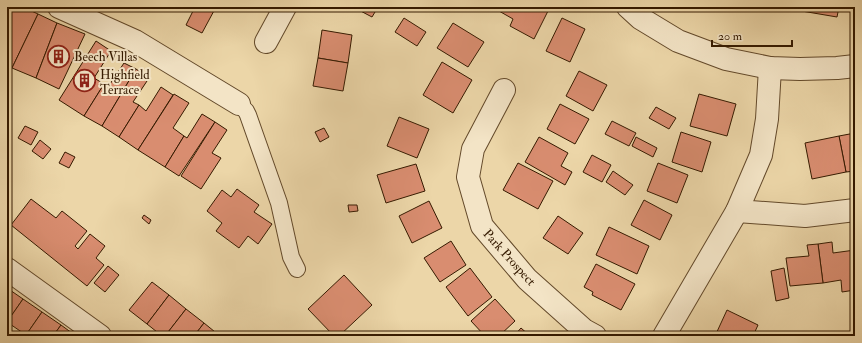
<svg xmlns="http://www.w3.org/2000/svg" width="862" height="343" font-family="'IM FELL Double Pica',serif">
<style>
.building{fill:#d98d70;stroke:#351a00}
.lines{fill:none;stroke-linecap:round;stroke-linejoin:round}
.lane-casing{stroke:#63492a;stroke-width:18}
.street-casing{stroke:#63492a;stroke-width:24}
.lane{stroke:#f3e4c6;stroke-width:16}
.street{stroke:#f3e4c6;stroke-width:22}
.labels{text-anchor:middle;stroke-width:4;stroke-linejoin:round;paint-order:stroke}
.poi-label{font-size:13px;fill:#351a00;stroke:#f3e4c6;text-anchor:start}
.street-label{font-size:13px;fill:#351a00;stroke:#f3e4c6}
</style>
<rect width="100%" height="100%" fill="#ecd6a8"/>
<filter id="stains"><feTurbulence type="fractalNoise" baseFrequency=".005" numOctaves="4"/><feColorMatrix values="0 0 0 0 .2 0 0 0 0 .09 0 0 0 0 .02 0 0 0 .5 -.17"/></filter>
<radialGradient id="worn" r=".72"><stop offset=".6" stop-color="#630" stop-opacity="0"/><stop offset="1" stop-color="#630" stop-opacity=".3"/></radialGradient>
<g class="building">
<polygon points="10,7 23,7 38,14 12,68 7,66 7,14"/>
<polygon points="195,7 216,7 202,33 186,25"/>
<polygon points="353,7 378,7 372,17"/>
<polygon points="501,7 550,7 534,39 510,26 513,19 499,11"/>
<polygon points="778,7 839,7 837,17"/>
<polygon points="38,14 57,23 36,78 12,68"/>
<polygon points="404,18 426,32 417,46 395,32"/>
<polygon points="562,18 585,29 570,62 546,51"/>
<polygon points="57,23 85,34 59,89 36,78"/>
<polygon points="453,23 484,42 468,67 437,48"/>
<polygon points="322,30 352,35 348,63 318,58"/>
<polygon points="96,41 111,51 94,78 104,84 84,116 59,100"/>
<polygon points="318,58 348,63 343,91 313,86"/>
<polygon points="442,62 472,80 453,113 423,95"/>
<polygon points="124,63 136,69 102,126 84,116 104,84 108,87"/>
<polygon points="136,69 149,78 133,102 139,105 119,137 102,126"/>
<polygon points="579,71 607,85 593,111 566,96"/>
<polygon points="161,87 173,95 138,150 119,137 139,105 146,111"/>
<polygon points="174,94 189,103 173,128 184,136 165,167 138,150"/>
<polygon points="699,94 736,104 727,136 690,126"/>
<polygon points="560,104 589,119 575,144 547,129"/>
<polygon points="656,107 676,118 669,129 649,118"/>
<polygon points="202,114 215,122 179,176 165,167 184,136 187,138"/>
<polygon points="399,117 429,129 417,158 387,146"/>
<polygon points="612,121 636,133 629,146 605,134"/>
<polygon points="215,122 227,130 212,153 221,158 201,189 181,176"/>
<polygon points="25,126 38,132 31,145 18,138"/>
<polygon points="324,128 329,137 320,142 315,132"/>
<polygon points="681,132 711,142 702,172 672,162"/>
<polygon points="855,133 855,171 846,172 839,136"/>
<polygon points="839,136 846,172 812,179 805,143"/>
<polygon points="539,137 568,153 561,166 572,172 565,185 525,162"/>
<polygon points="636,137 657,148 653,157 632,146"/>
<polygon points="40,140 51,149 43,159 32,151"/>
<polygon points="65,152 75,157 69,168 59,163"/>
<polygon points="592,155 611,165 602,182 583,172"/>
<polygon points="518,163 553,181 538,209 503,190"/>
<polygon points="658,163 688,175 677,203 647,191"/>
<polygon points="416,164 425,191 386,203 377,175"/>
<polygon points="613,171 633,185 625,195 606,182"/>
<polygon points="237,189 259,205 254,212 272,224 258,244 248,236 239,248 216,231 222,223 207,211 222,190 231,197"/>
<polygon points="31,199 56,218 62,211 87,231 75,246 78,249 90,234 105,246 96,258 104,265 87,286 11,225"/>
<polygon points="644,200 672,215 660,240 631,225"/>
<polygon points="429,201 442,228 412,243 399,216"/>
<polygon points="348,205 357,205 358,211 349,212"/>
<polygon points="144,215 151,220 149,224 142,218"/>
<polygon points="558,216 583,233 568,254 543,238"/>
<polygon points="609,227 649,246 637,274 596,255"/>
<polygon points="451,241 466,265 440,282 424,258"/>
<polygon points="832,242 833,253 855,250 855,290 842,292 841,280 823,283 818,244"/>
<polygon points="818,244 823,283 790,286 786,258 809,256 807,245"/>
<polygon points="596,264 635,284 621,310 592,295 593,292 584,287"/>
<polygon points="108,266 119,275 105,292 94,283"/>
<polygon points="470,268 492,297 468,316 446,287"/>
<polygon points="784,268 789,298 776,301 771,271"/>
<polygon points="344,275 372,305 339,336 334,336 308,309"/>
<polygon points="152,282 169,295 147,324 129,310"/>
<polygon points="7,288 23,299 7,322"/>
<polygon points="169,295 186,309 165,336 162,336 147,324"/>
<polygon points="23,299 42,312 26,335 7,322"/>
<polygon points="495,299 515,321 499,336 485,336 471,321"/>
<polygon points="186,309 204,323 194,336 165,336"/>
<polygon points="727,310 758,325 753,336 715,336"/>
<polygon points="42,312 61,325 53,336 27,336 26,335"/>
<polygon points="204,323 220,336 194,336"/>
<polygon points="61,325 76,336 53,336"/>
<polygon points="521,328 530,336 514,336"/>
</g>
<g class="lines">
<defs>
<polyline id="lane" points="239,104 246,111 248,115 279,203 291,257 297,269"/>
<g id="street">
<polyline points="59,7 135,41 239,104"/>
<polyline points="628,7 640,18 678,41 726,59 770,68 800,69 837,68 855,66"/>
<polyline points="266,42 285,7"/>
<polyline points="504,90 473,149 468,177 482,226 527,279 584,330 595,336"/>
<polyline points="737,211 805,216 855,210"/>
<polyline points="7,269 100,336"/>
<polyline points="664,336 737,211 761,155 767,119 770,68"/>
</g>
</defs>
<use href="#lane" class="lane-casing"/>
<use href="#street" class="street-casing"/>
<use href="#lane" class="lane"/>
<use href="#street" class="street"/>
</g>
<defs>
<symbol id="building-ring" viewBox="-11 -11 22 22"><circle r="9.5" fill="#f3e4c6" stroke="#8f2418" stroke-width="1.5"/><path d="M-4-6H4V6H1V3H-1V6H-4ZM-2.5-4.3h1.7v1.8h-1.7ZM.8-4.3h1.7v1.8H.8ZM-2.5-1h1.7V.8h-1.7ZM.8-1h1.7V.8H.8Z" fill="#8f2418"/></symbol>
</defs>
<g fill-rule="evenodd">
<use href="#building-ring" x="46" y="44" width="25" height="25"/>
<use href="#building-ring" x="72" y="68" width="25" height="25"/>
</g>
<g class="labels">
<g class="poi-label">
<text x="74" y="61">Beech Villas</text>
<text x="100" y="79">Highfield<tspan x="100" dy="15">Terrace</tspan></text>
</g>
<g class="street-label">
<text transform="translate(510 257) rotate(48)" y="5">Park Prospect</text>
</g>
</g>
<rect width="862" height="343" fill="none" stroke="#ecd6a8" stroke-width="24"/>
<rect x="8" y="8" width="846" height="327" fill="none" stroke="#351a00" stroke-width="2"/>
<rect x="12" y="12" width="838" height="319" fill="none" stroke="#351a00"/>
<path d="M712 40v6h80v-6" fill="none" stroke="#351a00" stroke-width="2"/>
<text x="718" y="40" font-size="12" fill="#351a00" stroke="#f3e4c6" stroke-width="3" paint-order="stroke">20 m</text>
<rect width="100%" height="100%" filter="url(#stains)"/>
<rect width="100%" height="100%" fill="url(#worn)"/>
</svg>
